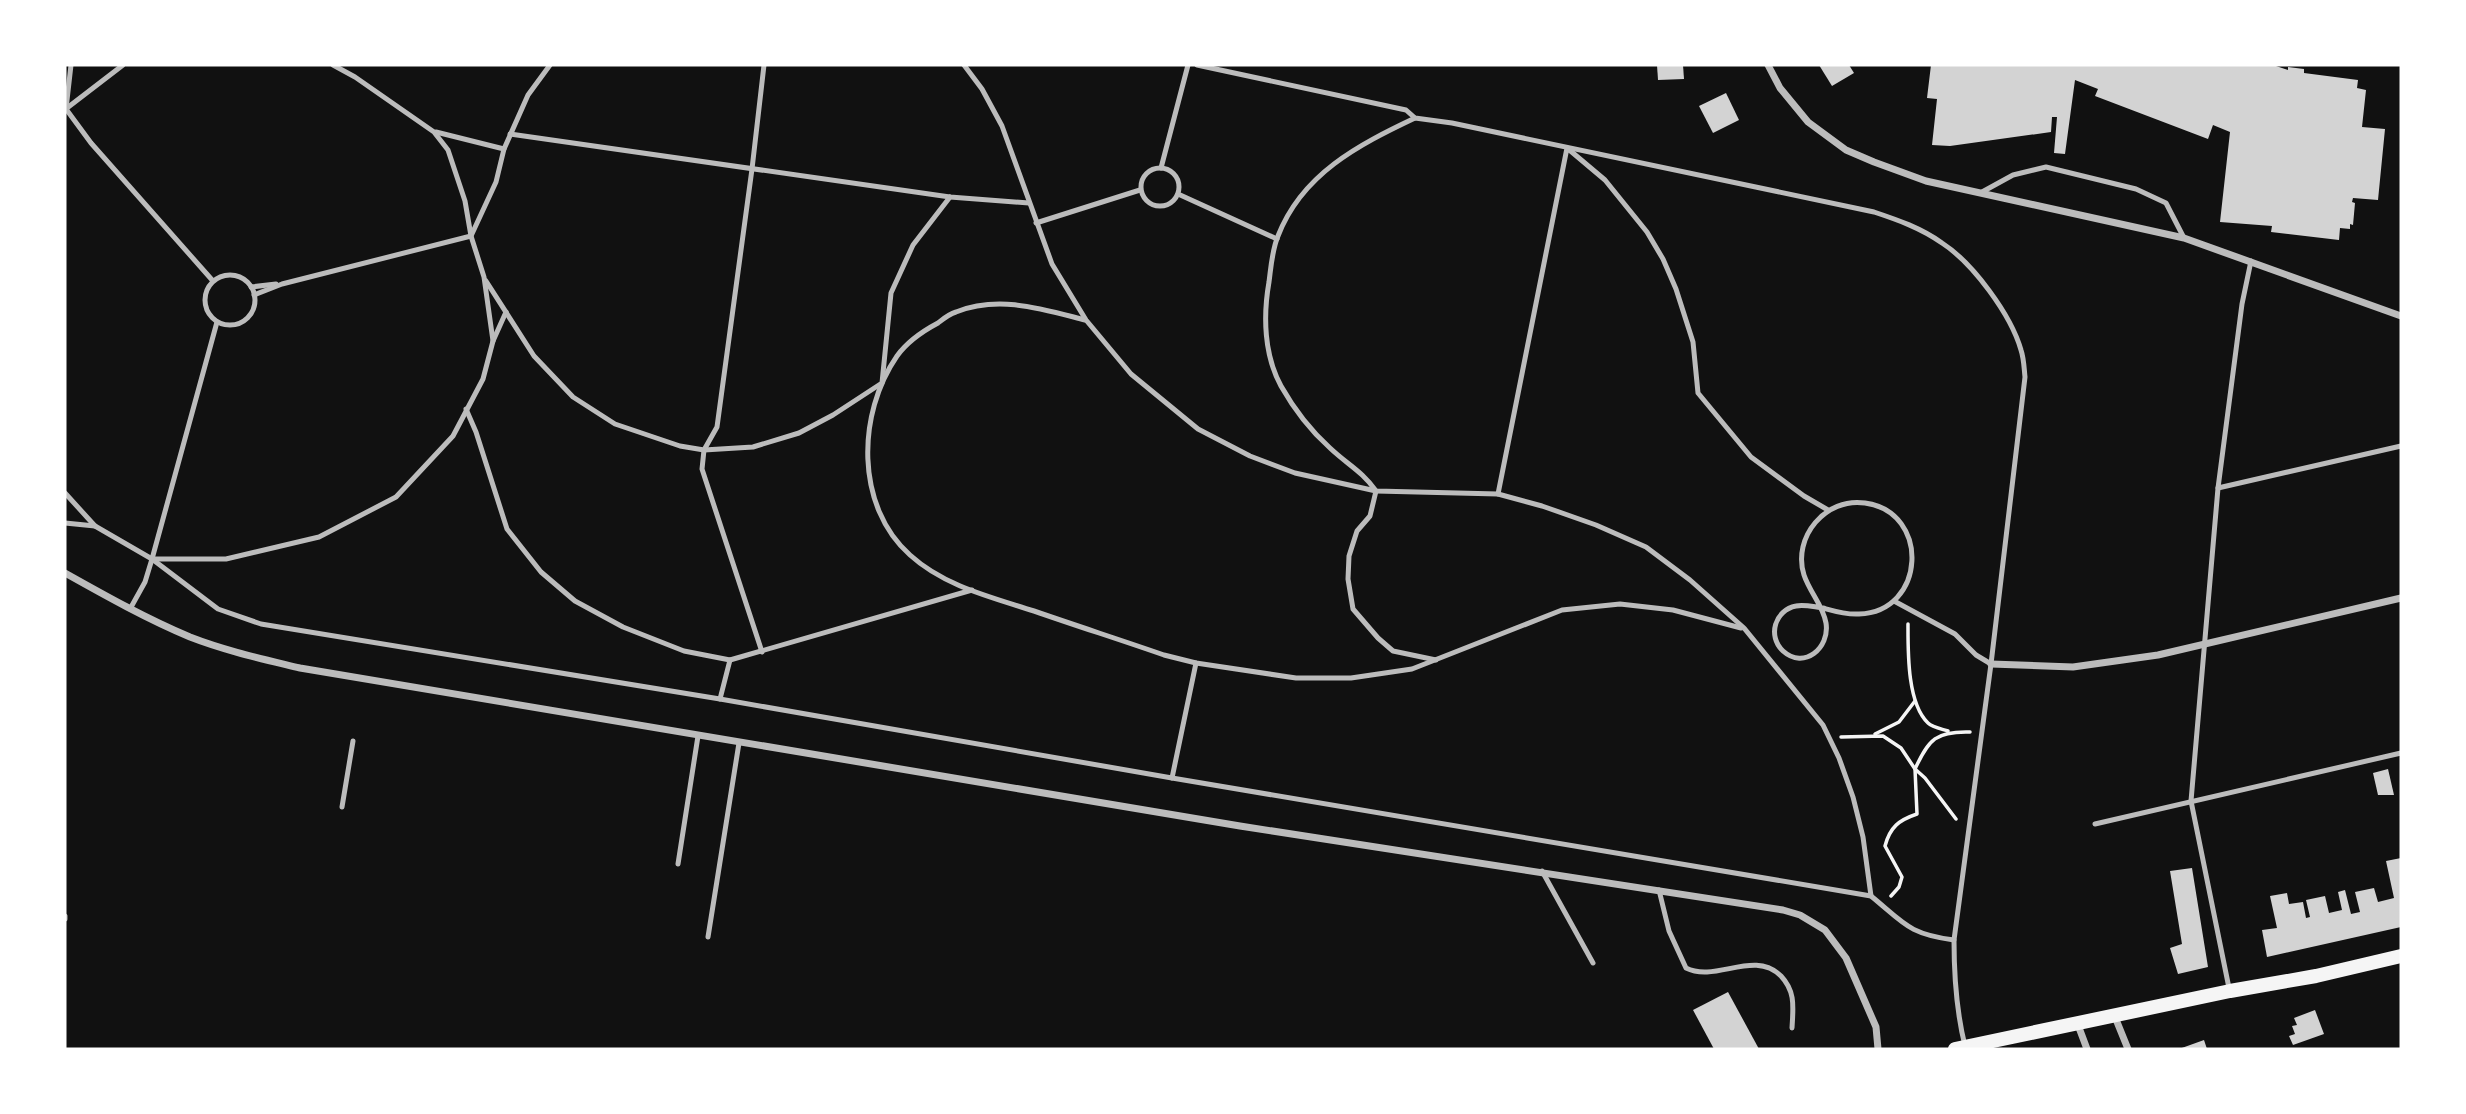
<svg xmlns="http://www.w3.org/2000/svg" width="2466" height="1114" font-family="Signika,sans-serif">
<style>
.building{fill:#d3d3d3}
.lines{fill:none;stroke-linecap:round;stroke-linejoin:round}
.path{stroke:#f5f5f5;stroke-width:3.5}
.service{stroke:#bcbcbc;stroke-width:5}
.minor{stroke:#bcbcbc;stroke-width:7}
.secondary{stroke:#f5f5f5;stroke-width:14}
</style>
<rect width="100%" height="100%" fill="#111"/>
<g class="building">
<polygon points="1657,65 1683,65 1684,79 1658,80"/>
<polygon points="1819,65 1849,65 1854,73 1832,86"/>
<polygon points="1931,65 2273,65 2288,70 2288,67 2304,69 2304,73 2358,80 2357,88 2366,90 2362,127 2385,129 2378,200 2353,198 2352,202 2355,203 2353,225 2350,224 2350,229 2340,228 2339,240 2271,232 2272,226 2220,222 2230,132 2213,125 2208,139 2095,96 2098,89 2075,80 2065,154 2054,153 2057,117 2052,117 2051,132 1950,146 1932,145 1937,99 1927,98"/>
<polygon points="1726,93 1739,120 1713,133 1699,106"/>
<polygon points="2388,769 2394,795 2378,795 2373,773"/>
<polygon points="2401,858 2401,927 2267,957 2262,930 2277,928 2270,896 2287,893 2289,904 2303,902 2306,918 2310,917 2306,900 2325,896 2329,913 2342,910 2338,892 2345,890 2351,914 2360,912 2355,892 2374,888 2378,902 2394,898 2386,861"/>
<polygon points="2192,868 2208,967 2178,974 2170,948 2182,944 2170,871"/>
<polygon points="1728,992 1759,1049 1714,1049 1693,1010"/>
<polygon points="2315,1010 2324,1034 2293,1045 2289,1036 2295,1034 2292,1026 2297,1025 2294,1018"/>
<polygon points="2204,1040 2207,1049 2179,1049"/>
</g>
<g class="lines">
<g class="path">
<path d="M1908 624C1908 651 1907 703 1928 723 1932 727 1942 729 1948 731"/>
<polyline points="1875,734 1899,722 1915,701"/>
<path d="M1841 737 1883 736 1901 748 1915 769 1917 814C1899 820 1890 827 1885 846L1902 877 1899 887 1891 896"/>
<path d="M1956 819 1925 778 1915 769C1929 739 1936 731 1970 732"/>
</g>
<g class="service">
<polyline points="71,65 66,109 91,143 213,281"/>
<polyline points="964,65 982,89 1002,126 1052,264 1086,320 1131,374 1198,429 1250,456 1295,473 1376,491 1498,494 1542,506 1596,525 1646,547 1690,580 1744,628 1823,725 1839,758 1853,797 1863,837 1871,896"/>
<path d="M1197 65 1406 110 1415 118 1452 123 1874 212C1898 220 1921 228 1942 243 1973 263 2011 315 2021 350 2024 359 2024 368 2025 377L1991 664 1954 940C1954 977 1956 1010 1965 1046"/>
<polyline points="67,108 123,65"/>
<path d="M1415 118C1358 145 1302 174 1278 236 1272 250 1271 267 1269 282 1263 316 1264 355 1281 386 1294 409 1311 431 1330 448 1348 465 1362 471 1376 491L1370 516 1357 531 1349 556 1348 579 1353 609 1378 638 1393 651 1436 660"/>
<polyline points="436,132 504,149"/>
<polyline points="510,134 950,197 1029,203"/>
<circle cx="1160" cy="187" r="19"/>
<polyline points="1161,168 1188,65"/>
<polyline points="1982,192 2013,175 2046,167 2136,189 2166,203 2184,238"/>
<polyline points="1178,194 1277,239"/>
<polyline points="1036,223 1140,190"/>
<circle cx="230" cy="300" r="25"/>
<polyline points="486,281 534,356 573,397 615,424 680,446 704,450 753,447 799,433 833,415 882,383 891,293 913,245 950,197"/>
<polyline points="251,287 276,284"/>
<polyline points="254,295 282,284 471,236 496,182 504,149 528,95 550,65"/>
<path d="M1085 320C1042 309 999 295 956 312 949 314 943 319 938 323 923 331 907 342 897 356 857 414 855 506 910 555 944 586 991 597 1034 611 1077 626 1121 640 1164 655L1196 663 1296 678H1351L1412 669 1562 610 1620 604 1673 610 1741 628"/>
<polyline points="493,341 506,312"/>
<polyline points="466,409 476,432 507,529 541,572 575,601 623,627 684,651 730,660 972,590"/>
<polyline points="2218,488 2401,446"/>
<polyline points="65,493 95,526 152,559 226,559 319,537 396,497 453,436 483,379 493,341 484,277 471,236 465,201 448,150 434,132 355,77 333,65"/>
<polyline points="1498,494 1567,148 1605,180 1647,232 1663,259 1676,289 1693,342 1698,393 1751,457 1804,496 1828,510"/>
<polyline points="65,523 95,526"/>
<path d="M152 559 218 609 261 624 720 699 1172 778 1871 896C1904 923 1908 934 1954 940"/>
<polyline points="1894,601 1955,634 1976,655 1991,664"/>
<path d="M1823 608C1814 607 1804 604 1796 606 1775 610 1767 636 1783 651 1804 670 1830 648 1826 623 1823 605 1810 593 1804 575 1792 537 1826 497 1865 503 1931 512 1926 612 1859 614 1847 615 1834 611 1823 608"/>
<polyline points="130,609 145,582 152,559 217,322"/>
<polyline points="762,652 702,469 704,450 717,427 752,169 764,65"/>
<polyline points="720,699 730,660"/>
<polyline points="1172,778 1196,663"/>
<polyline points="342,807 353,741"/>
<polyline points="2095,824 2401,753"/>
<polyline points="678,864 698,736"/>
<polyline points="1542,871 1593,963"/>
<path d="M1659 890 1669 931 1686 968C1716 983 1754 949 1781 976 1796 992 1793 1008 1792 1028"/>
<polyline points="65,916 65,919"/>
<polyline points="708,937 739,743"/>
<polyline points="2229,988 2191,801 2218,488 2242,304 2251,261"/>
</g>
<g class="minor">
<polyline points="1768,65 1780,88 1808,122 1846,150 1874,162 1926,181 2184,238 2401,316"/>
<path d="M65 573C106 596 147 619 190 637 226 651 263 659 300 668L1240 826 1783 910 1800 915 1825 930 1846 958 1876 1027 1878 1049"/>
<polyline points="1991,664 2073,667 2158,655 2401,598"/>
<polyline points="2115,1017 2128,1049"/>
<polyline points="2078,1025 2087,1049"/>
</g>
<polyline class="secondary" points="1955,1049 2230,991 2316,976 2401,956"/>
</g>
<rect width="2466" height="1114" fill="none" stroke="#ffffff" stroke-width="133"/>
</svg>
